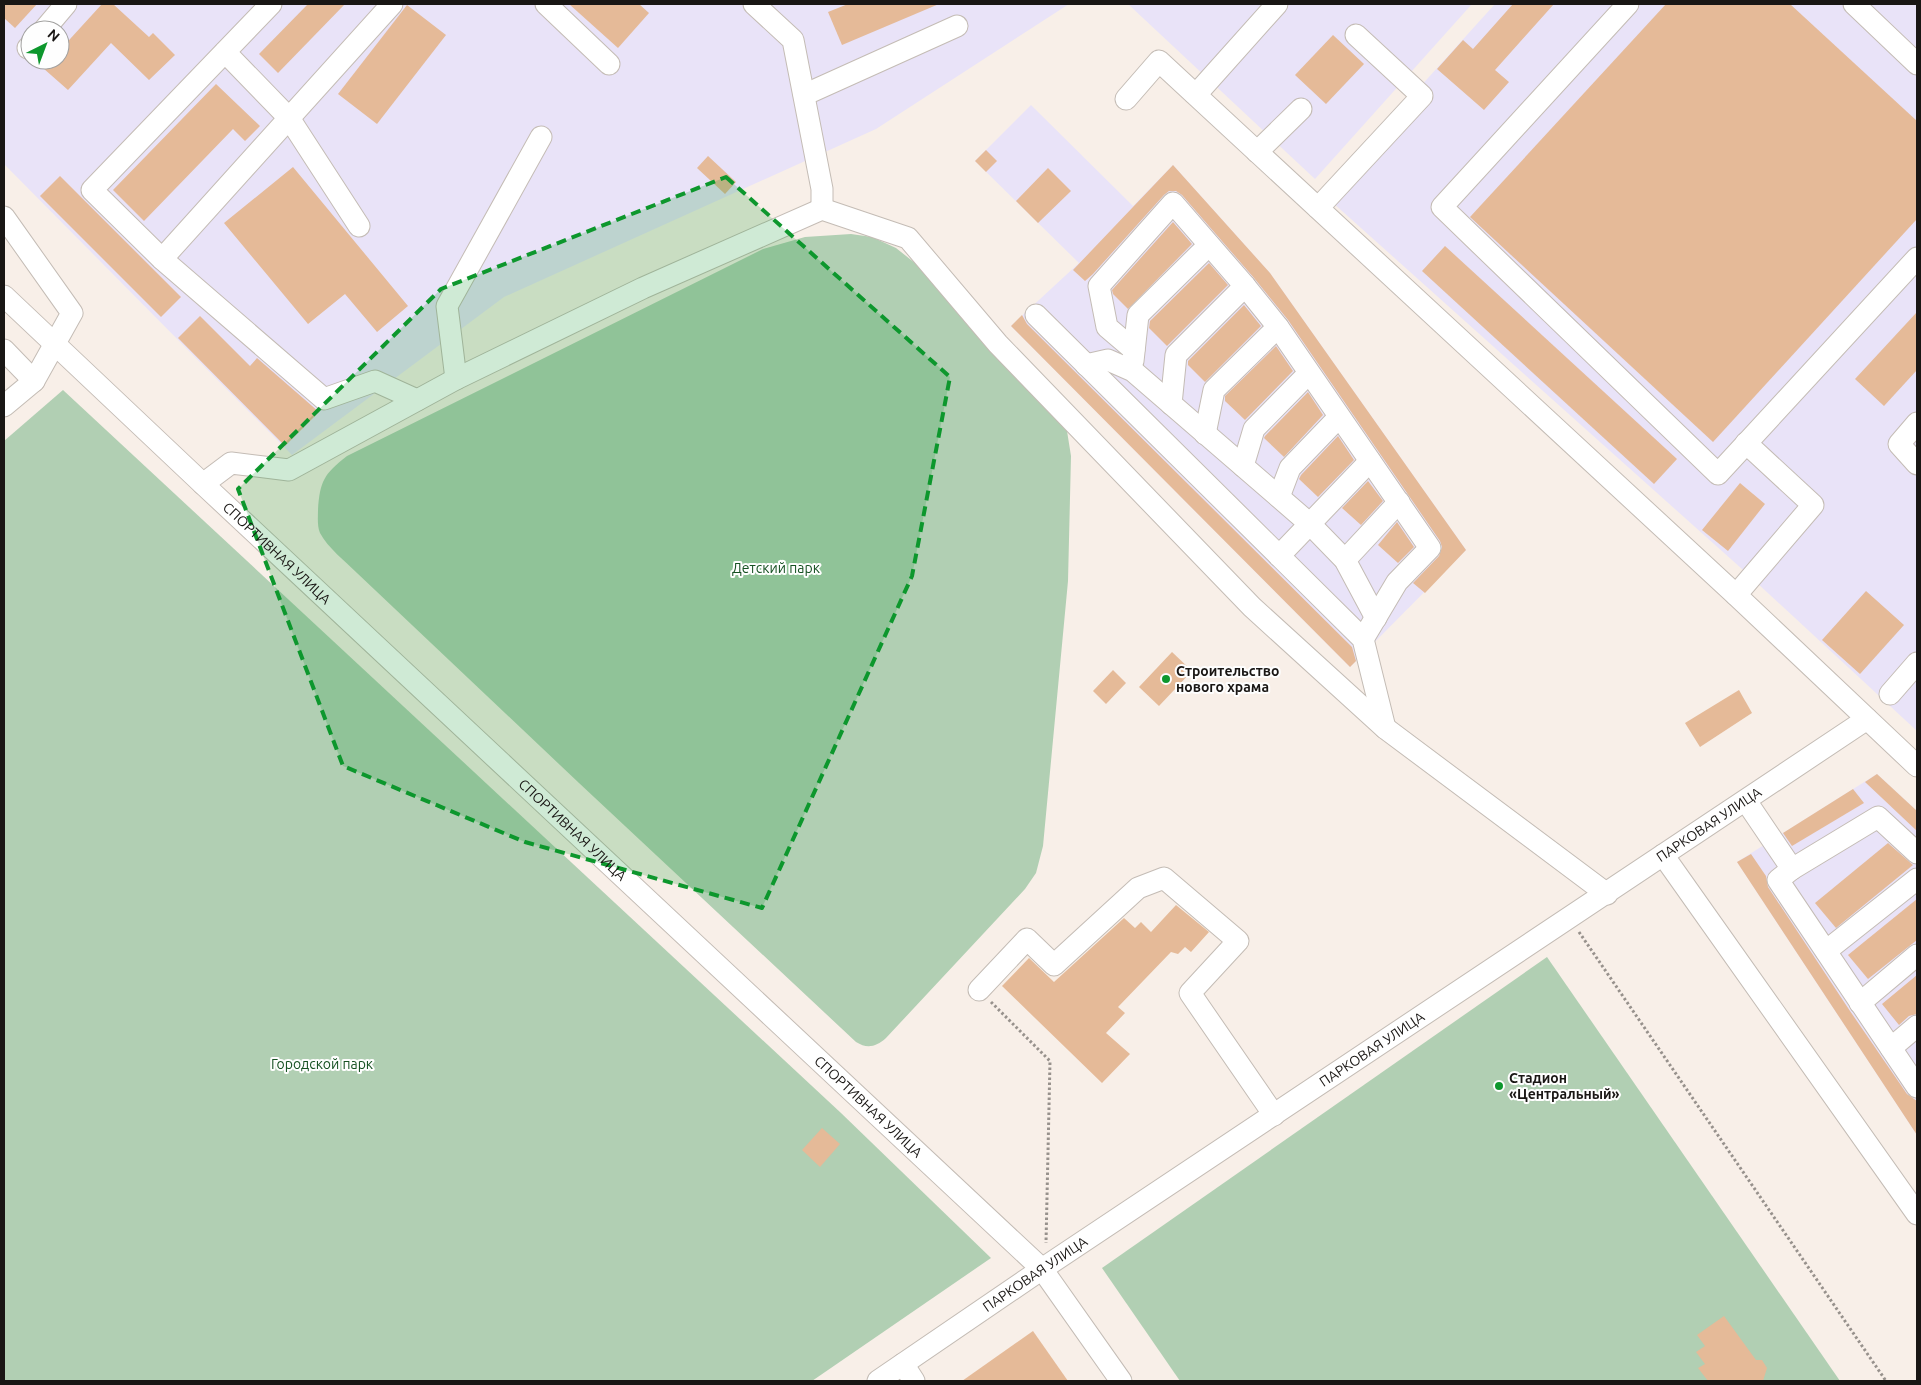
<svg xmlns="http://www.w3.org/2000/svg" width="1921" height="1385" font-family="Ubuntu,sans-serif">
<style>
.industrial{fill:#e9e3f8;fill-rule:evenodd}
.green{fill:#b1cfb3}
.building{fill:#e5ba98}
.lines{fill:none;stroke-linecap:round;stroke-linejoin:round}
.minor-casing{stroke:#c4bcb5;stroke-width:23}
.path{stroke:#97918c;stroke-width:3;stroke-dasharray:2.5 2.5;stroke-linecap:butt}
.minor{stroke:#fff;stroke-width:21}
.marked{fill:#0d972d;fill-opacity:0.2;stroke:#0d972d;stroke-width:4;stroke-dasharray:10 6;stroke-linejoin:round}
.poi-dot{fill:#0d972d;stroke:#fefefe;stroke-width:2}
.labels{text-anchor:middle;stroke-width:4;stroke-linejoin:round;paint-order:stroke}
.street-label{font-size:14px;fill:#191614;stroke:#fefefe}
.park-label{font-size:14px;fill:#165122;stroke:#fefefe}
.poi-label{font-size:14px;font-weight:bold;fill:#191614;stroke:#fefefe;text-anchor:start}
</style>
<rect width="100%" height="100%" fill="#f8efe8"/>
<g class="industrial">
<path d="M4 4H1069L876 129 504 297 292 455 4 164ZM30 30H60V60H30Z"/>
<polygon points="1128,4 1472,4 1315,179"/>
<polygon points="1495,4 1917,4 1917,731 1742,569 1323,194"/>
<polygon points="1031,105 1133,206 1173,165 1270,273 1466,550 1350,667 1011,326 1079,263 975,161"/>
<polygon points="1877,774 1917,811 1917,1135 1737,862"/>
</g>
<g class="green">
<path d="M851 234 872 237 896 248 925 271 1067 431 1071 456 1068 581 1043 846 1036 873 1025 889 886 1038C876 1047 867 1049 856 1042L579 783 357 573C345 561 328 548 320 533 317 526 318 517 318 510 320 481 324 474 347 456L763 249 805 237Z"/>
<polygon points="63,390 841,1113 991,1258 812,1381 4,1381 4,441"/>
<polygon points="1547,957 1840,1381 1180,1381 1102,1268"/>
</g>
<g class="building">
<polygon points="4,4 37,4 15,28 4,18"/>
<polygon points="102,4 113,4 149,37 153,33 175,55 149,80 111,43 68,90 43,68 50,60 60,60 60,50"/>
<polygon points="308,4 345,4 278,73 259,54"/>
<polygon points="569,4 639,4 649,13 618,48"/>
<polygon points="848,4 939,4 842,45 828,12"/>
<polygon points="1513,4 1554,4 1495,70 1509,82 1484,110 1437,69 1463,40 1473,49"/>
<polygon points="1666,4 1790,4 1917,121 1917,219 1713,442 1470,217"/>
<polygon points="407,5 446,35 377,124 338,94"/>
<polygon points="1333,35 1364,64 1326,104 1295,75"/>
<polygon points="216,84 260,126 245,141 233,129 144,221 113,190"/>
<polygon points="986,150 997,161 986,172 975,161"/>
<polygon points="708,156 736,182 725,194 697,168"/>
<polygon points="1173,165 1270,273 1466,550 1425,593 1413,583 1439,556 1442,547 1440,541 1288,320 1254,278 1182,195 1176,191 1169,191 1164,195 1093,274 1085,281 1073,270"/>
<polygon points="293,167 408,306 377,332 345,294 308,324 224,223"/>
<polygon points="1048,168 1071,191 1038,223 1016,201"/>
<polygon points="60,176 181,297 161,317 40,196"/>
<polygon points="1173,222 1192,244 1128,309 1113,294 1112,290"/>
<polygon points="1445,246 1677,459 1654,484 1422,271"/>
<polygon points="1209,263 1228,285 1167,346 1149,328 1150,321"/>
<polygon points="1244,305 1261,326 1205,382 1188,365 1188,361"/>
<polygon points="1917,312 1917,370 1884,406 1855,379"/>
<polygon points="1022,315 1027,324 1352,647 1356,661 1350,667 1011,326"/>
<polygon points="200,316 250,366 257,358 319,412 285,446 178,338"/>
<polygon points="1276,346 1293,371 1245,420 1225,401 1225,396"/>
<polygon points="1308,392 1323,415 1284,457 1264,438 1265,436"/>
<polygon points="1338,436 1354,460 1318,497 1299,479 1301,475"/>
<polygon points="1368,481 1383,501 1361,525 1342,508"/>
<polygon points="1740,483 1765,504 1728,551 1702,530"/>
<polygon points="1397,522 1414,547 1398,563 1378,545"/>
<polygon points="1866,591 1904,625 1860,674 1822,640"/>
<polygon points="1172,652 1192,671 1159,706 1139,687"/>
<polygon points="1113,670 1126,683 1106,704 1093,691"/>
<polygon points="1739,690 1752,713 1700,747 1685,723"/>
<polygon points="1877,774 1917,811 1917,831 1865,782"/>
<polygon points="1853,789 1864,803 1792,846 1783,833"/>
<polygon points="1888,843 1913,865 1836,928 1815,903"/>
<polygon points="1751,854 1766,876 1768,887 1850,1011 1907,1094 1917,1101 1917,1135 1737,862"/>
<polygon points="1917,899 1917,940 1868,979 1848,955"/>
<polygon points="1176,905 1209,932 1191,952 1185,947 1178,954 1171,952 1118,1007 1125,1013 1106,1033 1130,1054 1102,1083 1002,986 1029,958 1054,982 1124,918 1135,928 1141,922 1151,932"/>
<polygon points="1917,975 1917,1014 1909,1016 1899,1025 1882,1004"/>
<polygon points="822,1128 840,1144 820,1167 802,1150"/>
<polygon points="1724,1316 1756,1360 1762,1360 1767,1368 1763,1381 1708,1381 1698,1368 1705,1364 1696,1352 1705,1346 1697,1335"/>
<polygon points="1033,1331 1068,1381 962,1381"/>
</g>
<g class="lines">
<defs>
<g id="minor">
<polyline points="271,4 92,190 162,259 324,399 375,381 417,400"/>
<polyline points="546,4 609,64"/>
<polyline points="754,4 793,40 822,189 822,209"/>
<polyline points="1628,4 1442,207 1718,474 1917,258"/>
<polyline points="1854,4 1917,64"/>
<polyline points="44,30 66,4"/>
<polyline points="28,48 30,46"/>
<polyline points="225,52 289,118 359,226"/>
<polyline points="1194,93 1201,89 1277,4"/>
<polyline points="804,95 957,26"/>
<polyline points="1126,99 1159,61 1736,595 1917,766"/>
<polyline points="1257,152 1301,109"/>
<polyline points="1318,208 1422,96 1356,35"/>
<polyline points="4,217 72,313 34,381 4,406"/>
<polyline points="162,259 392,4"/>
<path id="s1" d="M4 296 203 484 1042 1269 1121 1381"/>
<polyline points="1036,315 1363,639 1385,728"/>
<polyline points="4,350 34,381"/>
<polyline points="1134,350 1107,327 1099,286 1173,203 1245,286 1278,327 1430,548 1397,582 1363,639"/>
<polyline points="1133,361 1138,315 1209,245"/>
<polyline points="1086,365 1108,360 1133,371 1310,524 1345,560 1376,618"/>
<polyline points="456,379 447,306 541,137"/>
<polyline points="1171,404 1176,355 1245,286"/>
<polyline points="1917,423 1899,444 1917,464"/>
<polyline points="1205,434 1214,390 1278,327"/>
<polyline points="1243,466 1254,429 1309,373"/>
<polyline points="203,484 231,463 289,470 456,379 643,288 822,209 908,238 998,344 1252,607 1385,728 1607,894"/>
<polyline points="1279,497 1290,468 1339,417"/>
<polyline points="1279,556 1370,461"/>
<polyline points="1345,560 1399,502"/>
<polyline points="1736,595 1813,505 1746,443"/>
<polyline points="1890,694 1917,663"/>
<polyline points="1746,801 1792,869 1778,880 1917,1087"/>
<polyline points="1663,855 1917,1214"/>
<polyline points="1792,869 1878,817 1917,853"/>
<polyline points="1826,951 1917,879"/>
<polyline points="979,990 1027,939 1054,965 1138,888 1164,878 1238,941 1190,993 1274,1115"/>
<polyline points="1860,1003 1917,955"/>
<polyline points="1891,1048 1917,1026"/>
<polyline points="903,1364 914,1381"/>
<path id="s2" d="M878 1381 1042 1269 1867 719"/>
</g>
</defs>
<use href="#minor" class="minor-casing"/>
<g class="path">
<polyline points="1579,932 1886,1381"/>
<polyline points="991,1002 1050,1061 1046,1243"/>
</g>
<use href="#minor" class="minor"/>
</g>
<path class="marked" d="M726 177 950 377 912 576 762 908 525 842 343 766 238 489 441 289Z"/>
<g class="poi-dot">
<circle cx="1166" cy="679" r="5"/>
<circle cx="1499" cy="1086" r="5"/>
</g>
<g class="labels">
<g class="street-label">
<text dy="5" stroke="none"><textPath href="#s1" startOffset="375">СПОРТИВНАЯ УЛИЦА</textPath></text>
<text dy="5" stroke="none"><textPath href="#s2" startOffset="1000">ПАРКОВАЯ УЛИЦА</textPath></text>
<text dy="5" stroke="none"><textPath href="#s1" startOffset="780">СПОРТИВНАЯ УЛИЦА</textPath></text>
<text dy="5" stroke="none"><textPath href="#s2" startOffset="595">ПАРКОВАЯ УЛИЦА</textPath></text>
<text dy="5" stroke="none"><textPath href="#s1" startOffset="1185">СПОРТИВНАЯ УЛИЦА</textPath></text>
<text dy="5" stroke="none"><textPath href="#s2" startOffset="190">ПАРКОВАЯ УЛИЦА</textPath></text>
</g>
<g class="park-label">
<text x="776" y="573">Детский парк</text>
<text x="322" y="1069">Городской парк</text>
</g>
<g class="poi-label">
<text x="1176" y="676">Строительство<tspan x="1176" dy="16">нового храма</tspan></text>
<text x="1509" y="1083">Стадион<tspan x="1509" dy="16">«Центральный»</tspan></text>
</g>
</g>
<rect width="1921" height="1385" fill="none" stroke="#191614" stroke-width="10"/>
<g transform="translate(45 45) rotate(42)"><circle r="24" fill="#fefefe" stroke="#a2a1a0"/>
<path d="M0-4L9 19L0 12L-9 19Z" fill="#0d972d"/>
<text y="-8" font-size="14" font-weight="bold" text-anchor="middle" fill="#191614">N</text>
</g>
</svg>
